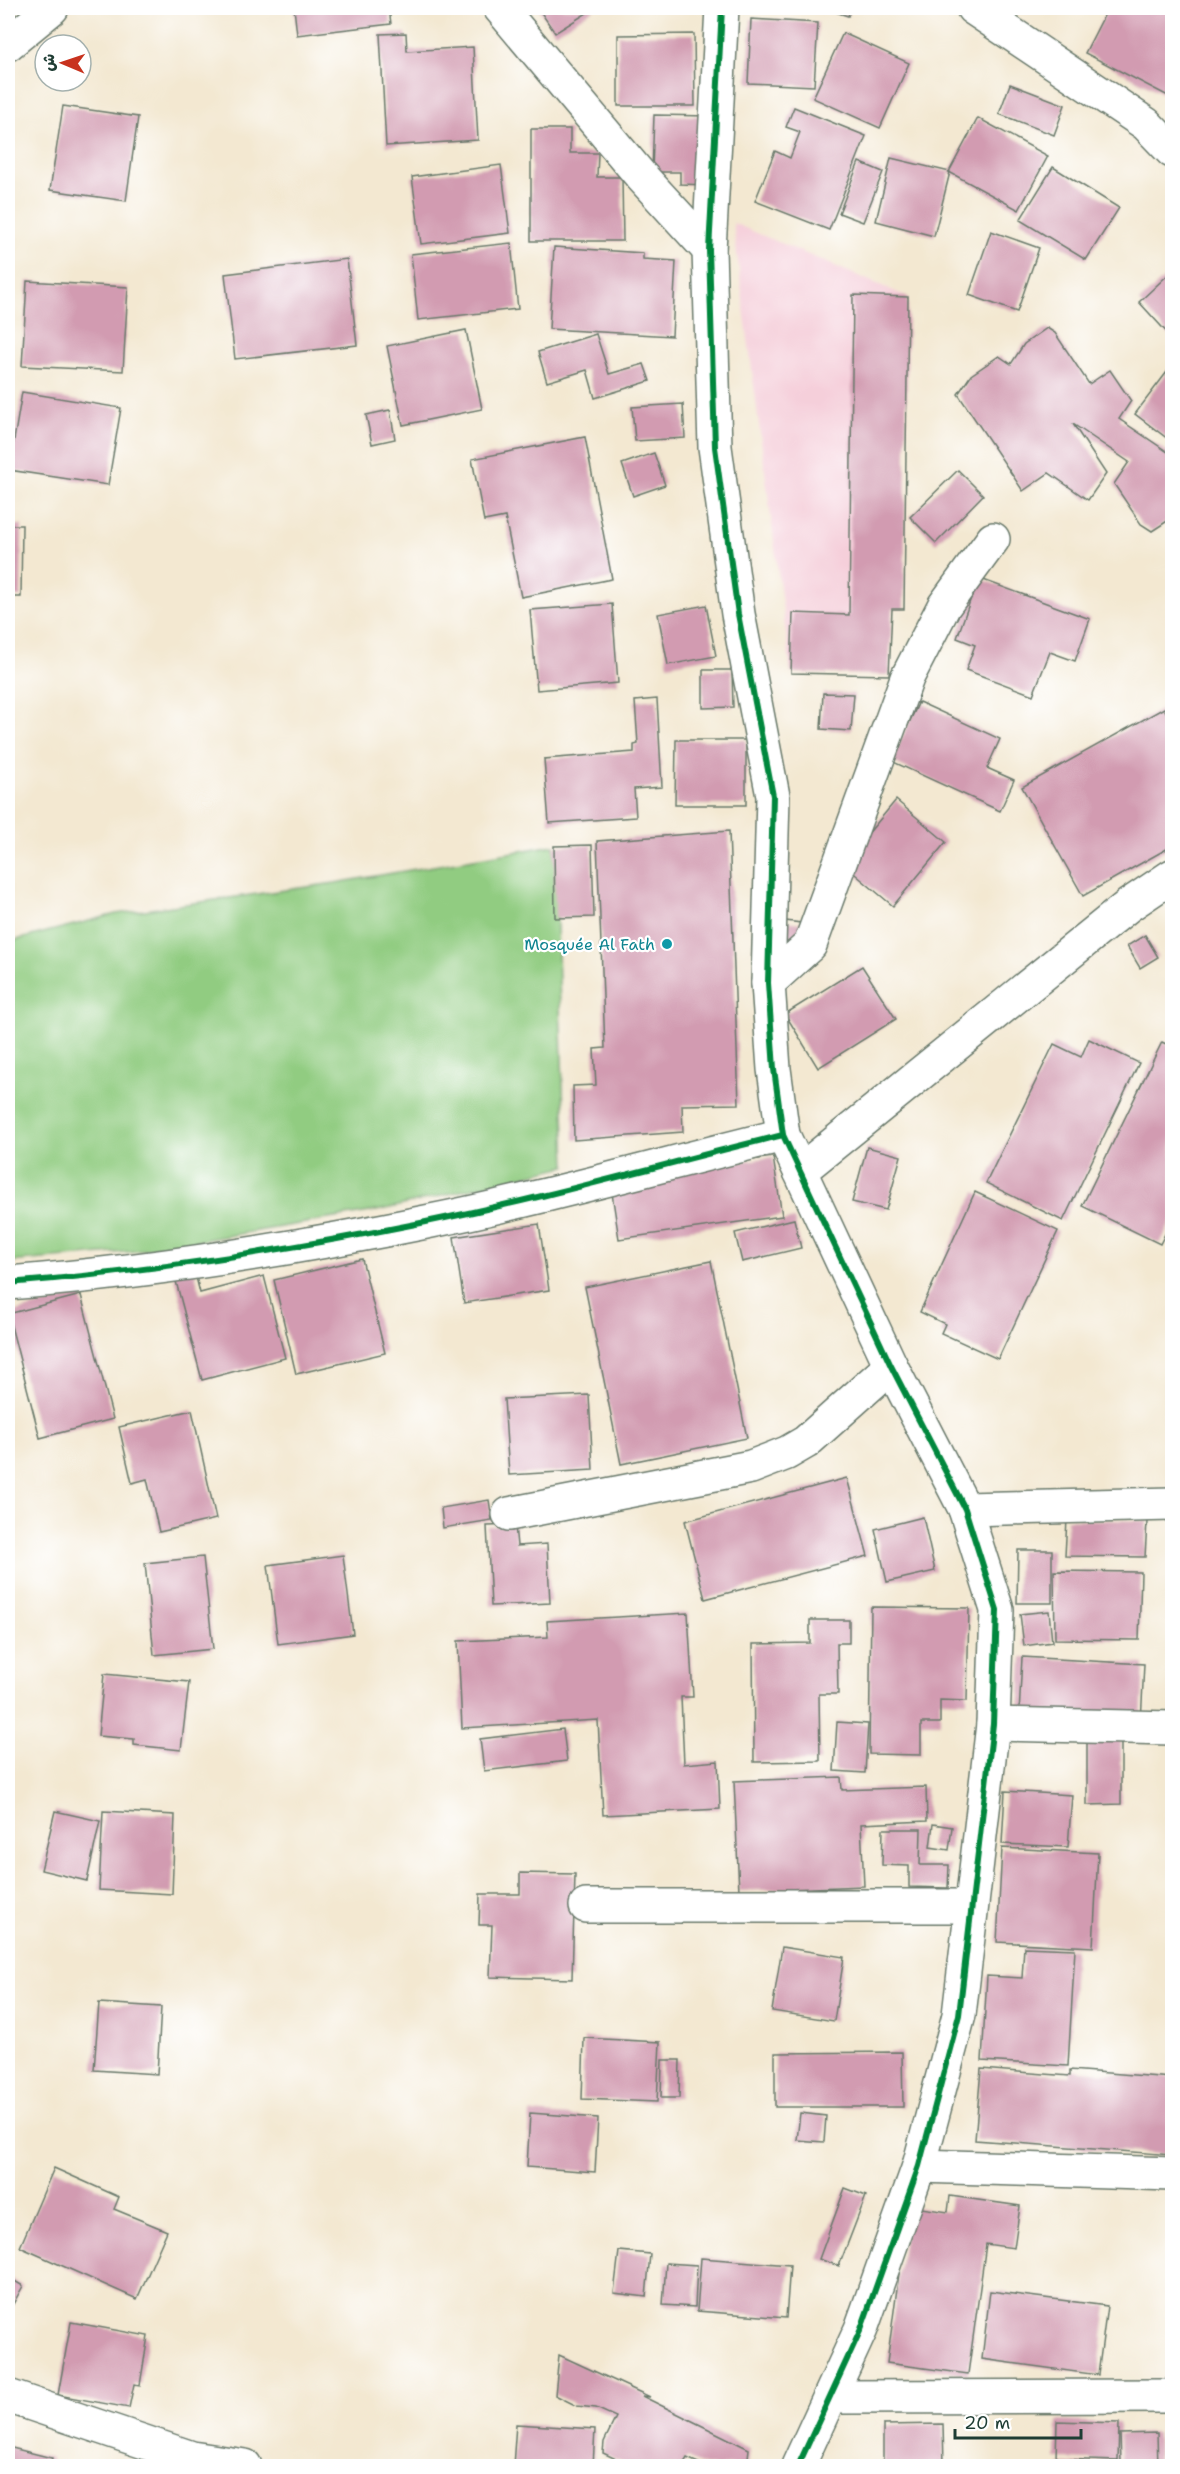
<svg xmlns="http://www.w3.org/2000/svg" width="1180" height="2474" font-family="'Shantell Sans','Playpen Sans Arabic',sans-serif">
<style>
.built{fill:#f5cfda}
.green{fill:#91cc81;stroke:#58845a;stroke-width:1.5}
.building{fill:#d29bb1}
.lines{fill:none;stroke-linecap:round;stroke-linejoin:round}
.minor-casing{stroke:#69796b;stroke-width:36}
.minor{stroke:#fff;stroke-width:33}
.cycleway-casing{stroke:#fff;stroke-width:10}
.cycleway{stroke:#00873e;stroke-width:6}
.culture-dot{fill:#0f9aa8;stroke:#fff;stroke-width:2}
.labels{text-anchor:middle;stroke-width:4.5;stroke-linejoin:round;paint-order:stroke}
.culture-label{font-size:16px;fill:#0d838f;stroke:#fff;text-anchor:end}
</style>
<rect width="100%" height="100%" fill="#fff"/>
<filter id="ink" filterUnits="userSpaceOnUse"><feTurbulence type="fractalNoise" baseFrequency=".0167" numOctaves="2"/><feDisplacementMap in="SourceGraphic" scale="12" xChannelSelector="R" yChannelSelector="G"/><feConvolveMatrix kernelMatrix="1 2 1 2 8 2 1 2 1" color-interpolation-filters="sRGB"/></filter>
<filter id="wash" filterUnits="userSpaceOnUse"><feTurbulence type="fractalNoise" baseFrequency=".008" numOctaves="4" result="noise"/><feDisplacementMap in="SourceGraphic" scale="24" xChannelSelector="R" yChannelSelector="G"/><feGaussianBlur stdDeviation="1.35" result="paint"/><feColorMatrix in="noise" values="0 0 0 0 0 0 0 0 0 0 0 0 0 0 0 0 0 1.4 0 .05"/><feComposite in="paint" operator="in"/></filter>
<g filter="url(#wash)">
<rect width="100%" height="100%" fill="#f3e8d1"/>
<polygon class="built" points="733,223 908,297 904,609 892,609 889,675 791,673"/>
<polygon class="green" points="554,845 566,1166 382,1210 138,1251 8,1262 8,942 116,914 335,883"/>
<g id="blocks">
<g class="building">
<polygon points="294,8 389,8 391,24 297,35"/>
<polygon points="538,8 595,8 555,33"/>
<polygon points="823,8 851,8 848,16"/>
<polygon points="1108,8 1172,8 1172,98 1085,53"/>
<polygon points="751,19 818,23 814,86 748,83"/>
<polygon points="406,33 407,51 473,47 478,140 386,146 380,34"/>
<polygon points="843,33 909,63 880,128 813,98"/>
<polygon points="694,34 695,106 618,106 618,35"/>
<polygon points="1010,84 1065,105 1054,135 999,114"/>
<polygon points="63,106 138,117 126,201 50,190"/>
<polygon points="794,107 866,136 829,230 755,201 775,151 790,158 800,132 786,127"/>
<polygon points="654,115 710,116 708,185 680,184 680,172 652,172"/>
<polygon points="978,118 1048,156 1019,210 949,172"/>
<polygon points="531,129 570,129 570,153 598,153 597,177 622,177 623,241 531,241"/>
<polygon points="891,158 950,172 934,236 876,221"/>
<polygon points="859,162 883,172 863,222 839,213"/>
<polygon points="501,165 510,233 421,244 412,177"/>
<polygon points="1053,167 1119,208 1086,260 1020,220"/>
<polygon points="991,231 1039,248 1017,312 969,295"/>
<polygon points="511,243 518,309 418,320 411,254"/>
<polygon points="554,247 643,253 643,259 676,261 672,336 549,329"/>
<polygon points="347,259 357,345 235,359 225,274"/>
<polygon points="1172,271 1172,338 1139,302"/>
<polygon points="27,281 128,287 123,371 22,366"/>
<polygon points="853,295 908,297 904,609 892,609 889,675 791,673 793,613 849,615"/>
<polygon points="1047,328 1055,333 1089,384 1110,370 1131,401 1119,419 1172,455 1172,518 1152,531 1141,524 1114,484 1129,462 1073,424 1106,474 1088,500 1049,473 1023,491 958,394 971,375 999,356 1011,364 1024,344"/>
<polygon points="466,330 482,409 403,425 387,346"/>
<polygon points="596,334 609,374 644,364 650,381 595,398 587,370 547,382 538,352"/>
<polygon points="1170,368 1172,370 1172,442 1135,414"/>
<polygon points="22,392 121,408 108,485 9,470"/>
<polygon points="683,404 685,438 635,441 632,407"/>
<polygon points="390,410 395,439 372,444 366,415"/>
<polygon points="585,437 612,579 521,597 505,517 484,521 472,459"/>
<polygon points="654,453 665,485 633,496 622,464"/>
<polygon points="958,470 983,495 936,543 910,517"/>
<polygon points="8,525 22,525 21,597 8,597"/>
<polygon points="978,578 1090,619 1075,661 1050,652 1033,695 966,670 975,645 957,638"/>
<polygon points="612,604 618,683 537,690 530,610"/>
<polygon points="706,605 716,656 668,665 658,614"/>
<polygon points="703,670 732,670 733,707 703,708"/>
<polygon points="823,693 854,694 851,731 821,729"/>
<polygon points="657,699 662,787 634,789 636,817 549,823 544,759 634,752 634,745 638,744 635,701"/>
<polygon points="919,702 1000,739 987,768 1014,780 1000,811 891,761"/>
<polygon points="1164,708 1172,724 1172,846 1083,896 1022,787"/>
<polygon points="676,740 746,740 746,805 675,805"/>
<polygon points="896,800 946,842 893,906 843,864"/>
<polygon points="729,831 739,1104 682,1105 683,1132 574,1140 573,1086 596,1085 594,1049 605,1048 597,841"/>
<polygon points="592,845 594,917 555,918 554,846"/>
<polygon points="778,920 801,923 798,950 775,947"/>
<polygon points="1145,935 1158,957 1140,968 1127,946"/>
<polygon points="862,966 896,1019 818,1068 785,1014"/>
<polygon points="1089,1039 1139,1063 1063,1221 986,1183 1054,1044 1081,1057"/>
<polygon points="1162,1042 1172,1047 1172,1220 1160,1244 1082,1206"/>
<polygon points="867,1147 901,1156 886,1210 852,1202"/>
<polygon points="773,1157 782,1216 619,1239 610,1180"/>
<polygon points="975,1192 1058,1231 998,1359 941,1333 945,1324 920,1312"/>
<polygon points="794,1219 801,1248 742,1262 735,1233"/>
<polygon points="539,1224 549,1290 464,1303 454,1237"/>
<polygon points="362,1259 385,1353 296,1374 274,1280"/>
<polygon points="711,1261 747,1438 621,1464 585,1287"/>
<polygon points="193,1265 200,1293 264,1276 285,1358 202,1380 173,1270"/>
<polygon points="81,1295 113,1419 40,1438 8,1314"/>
<polygon points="589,1395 593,1470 509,1475 504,1399"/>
<polygon points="192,1410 216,1519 159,1532 147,1479 132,1483 119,1427"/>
<polygon points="847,1478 868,1556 705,1599 685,1521"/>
<polygon points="489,1500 492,1520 443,1528 441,1508"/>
<polygon points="923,1517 935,1571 887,1582 875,1529"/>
<polygon points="1067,1519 1147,1521 1145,1557 1065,1556"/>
<polygon points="515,1525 517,1546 547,1544 550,1603 491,1606 487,1526"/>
<polygon points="1018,1550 1052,1550 1052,1603 1017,1603"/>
<polygon points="343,1555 353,1634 278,1644 268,1565"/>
<polygon points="203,1557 213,1649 154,1655 145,1563"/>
<polygon points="1054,1571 1141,1572 1139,1640 1055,1639"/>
<polygon points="871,1607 969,1608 967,1701 940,1700 940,1723 921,1723 921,1755 869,1754"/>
<polygon points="1049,1611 1052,1642 1024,1646 1020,1614"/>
<polygon points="688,1613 693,1697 681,1697 684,1764 718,1761 720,1809 603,1815 598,1720 462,1728 458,1641 548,1637 547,1621"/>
<polygon points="810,1620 849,1620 849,1643 837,1643 838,1694 819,1694 820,1761 754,1762 753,1644 810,1643"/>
<polygon points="1022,1657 1144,1664 1141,1722 1019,1715"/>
<polygon points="104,1674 189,1682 181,1750 134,1745 134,1739 98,1736"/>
<polygon points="837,1722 868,1724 865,1773 834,1771"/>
<polygon points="563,1729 567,1761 484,1771 480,1739"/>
<polygon points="1121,1741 1121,1804 1087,1805 1087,1742"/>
<polygon points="841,1777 842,1790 926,1787 927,1821 861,1824 864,1886 739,1891 734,1781"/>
<polygon points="1005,1791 1072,1795 1068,1847 1002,1844"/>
<polygon points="55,1811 100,1821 87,1881 41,1870"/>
<polygon points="103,1811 175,1815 172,1894 99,1890"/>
<polygon points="933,1824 952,1827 949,1850 930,1847"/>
<polygon points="883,1829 921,1829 920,1865 949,1865 948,1888 909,1887 909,1866 882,1865"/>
<polygon points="1002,1848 1098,1853 1093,1947 997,1942"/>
<polygon points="520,1873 575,1874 572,1979 490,1977 492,1925 479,1925 480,1894 520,1894"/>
<polygon points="782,1947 844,1957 834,2021 772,2011"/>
<polygon points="1024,1947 1075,1949 1068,2066 982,2061 987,1976 1022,1978"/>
<polygon points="1169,1953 1172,1953 1172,1981 1169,1982"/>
<polygon points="99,2003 161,2007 157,2074 94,2070"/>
<polygon points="584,2038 660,2042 657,2102 582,2099"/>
<polygon points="902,2052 903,2107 775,2107 775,2053"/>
<polygon points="662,2060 680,2060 679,2098 661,2098"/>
<polygon points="981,2069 1070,2076 1070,2070 1172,2078 1172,2155 975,2140"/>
<polygon points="530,2113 598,2118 595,2172 527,2167"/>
<polygon points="800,2113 826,2116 824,2142 797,2140"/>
<polygon points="54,2168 119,2197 114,2209 167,2231 137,2299 20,2247"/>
<polygon points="845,2188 866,2196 839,2266 819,2259"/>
<polygon points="950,2196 1020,2206 1014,2248 986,2244 968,2374 887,2363 908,2206 948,2212"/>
<polygon points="619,2251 650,2254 646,2297 614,2293"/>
<polygon points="701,2258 790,2265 786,2318 697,2311"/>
<polygon points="666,2263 697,2265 695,2307 663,2305"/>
<polygon points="8,2277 23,2286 8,2313"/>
<polygon points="990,2291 1107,2306 1098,2375 982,2359"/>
<polygon points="71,2322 148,2336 140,2385 134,2384 129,2408 58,2395"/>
<polygon points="559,2355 650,2397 642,2396 749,2449 747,2466 705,2466 687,2458 682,2466 631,2466 603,2453 604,2442 616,2417 596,2408 577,2406 555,2395"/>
<polygon points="1057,2421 1119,2423 1118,2461 1056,2459"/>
<polygon points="516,2424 595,2429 593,2466 513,2466"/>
<polygon points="943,2424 944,2466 883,2466 883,2425"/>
<polygon points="1157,2433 1158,2466 1060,2466 1060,2464 1121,2463 1120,2434"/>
<polygon points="8,2447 52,2458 50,2466 24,2466 8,2463"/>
</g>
</g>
</g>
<g filter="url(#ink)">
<use href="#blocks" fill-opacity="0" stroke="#69796b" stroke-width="1.5"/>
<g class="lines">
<defs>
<g id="minor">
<polyline points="500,8 641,176 709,250"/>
<polyline points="722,8 709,250 715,447 738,614 773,796 768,983 774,1069 783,1135 891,1366 965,1509 997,1610 993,1724 959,2015 919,2166 861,2329 798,2466"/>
<polyline points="973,8 1146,124 1172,151"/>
<polyline points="8,44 52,8"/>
<polyline points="768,983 810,945 907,678 944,606 993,539"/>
<polyline points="800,1171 1129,905 1172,876"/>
<path d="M8 1283C148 1272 287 1250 426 1222 545 1198 664 1164 783 1135"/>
<polyline points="965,1509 1172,1504"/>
<polyline points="509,1514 751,1467 787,1453 806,1442 891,1366"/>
<polyline points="993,1724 1172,1728"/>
<polyline points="586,1906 971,1906"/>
<polyline points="919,2166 1172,2174"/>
<polyline points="8,2396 192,2458 245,2466"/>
<polyline points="831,2397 1172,2396"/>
</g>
</defs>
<use href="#minor" class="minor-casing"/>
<use href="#minor" class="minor"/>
<defs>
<g id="cycleway">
<polyline points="722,8 709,250 715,447 738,614 773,796 768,983 774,1069 783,1135 891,1366 965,1509 997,1610 993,1724 959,2015 919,2166 861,2329 798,2466"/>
<path d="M8 1283C148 1272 287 1250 426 1222 545 1198 664 1164 783 1135"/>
</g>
</defs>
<use href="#cycleway" class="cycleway-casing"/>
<use href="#cycleway" class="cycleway"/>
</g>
</g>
<circle class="culture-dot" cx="667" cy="944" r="6"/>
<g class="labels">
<g class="culture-label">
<text x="655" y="950">Mosquée Al Fath</text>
</g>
</g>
<rect width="1180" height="2474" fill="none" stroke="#fff" stroke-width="30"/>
<g transform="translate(63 63) rotate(272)"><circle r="28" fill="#ffffff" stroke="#a5b1ae" stroke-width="1.5"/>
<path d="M0-4.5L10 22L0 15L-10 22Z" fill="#c8321e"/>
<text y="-9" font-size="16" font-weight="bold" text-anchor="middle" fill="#1f3d34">ش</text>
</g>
<path d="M955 2429v9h126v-9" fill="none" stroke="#1f3d34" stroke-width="3"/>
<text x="964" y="2429" font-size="18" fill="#1f3d34" stroke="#ffffff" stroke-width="4.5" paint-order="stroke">20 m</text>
</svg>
